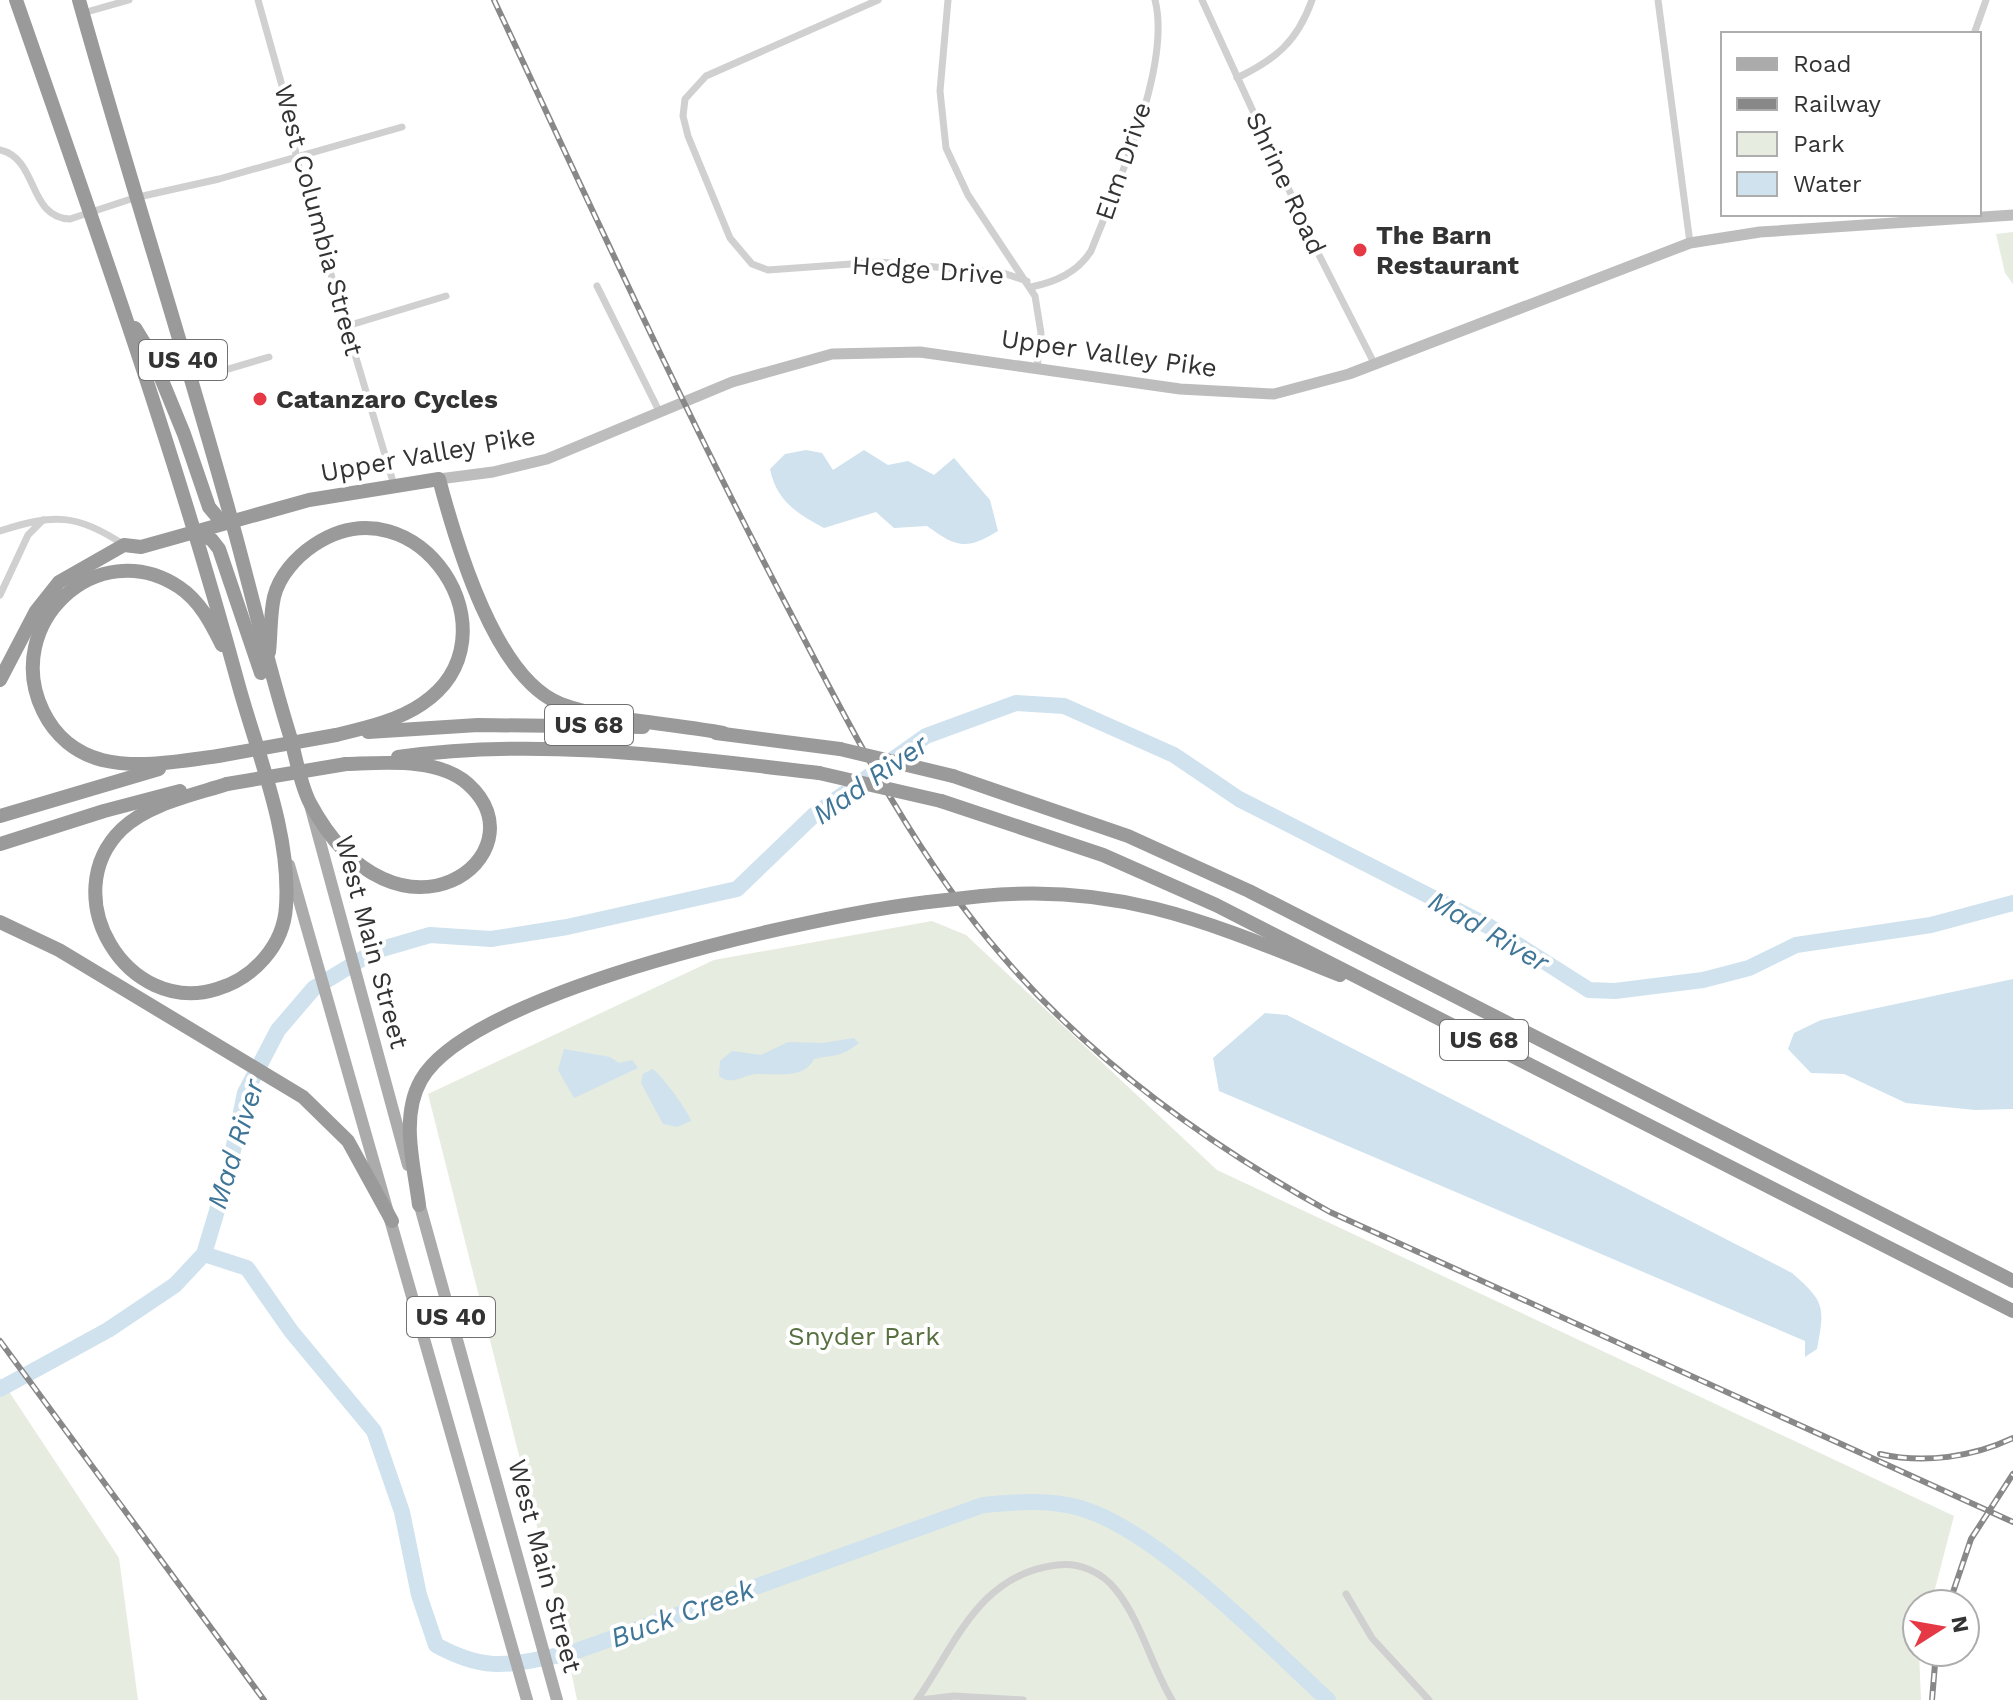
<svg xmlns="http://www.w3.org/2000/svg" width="2013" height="1700" font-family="'Work Sans',sans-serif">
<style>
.green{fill:#e6ecdf}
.water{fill:#cfe2ee}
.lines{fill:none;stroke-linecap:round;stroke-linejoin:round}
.river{stroke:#cfe2ee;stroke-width:16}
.street{stroke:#d0d0d0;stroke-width:7}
.secondary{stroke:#bdbdbd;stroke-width:11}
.primary{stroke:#ababab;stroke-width:12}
.highway{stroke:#9a9a9a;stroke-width:14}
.rail-casing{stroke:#888;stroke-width:6}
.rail{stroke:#fff;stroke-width:3;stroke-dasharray:9;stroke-linecap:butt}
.highway-bridge{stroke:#9a9a9a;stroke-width:14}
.poi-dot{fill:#e63946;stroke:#fff;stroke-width:3}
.labels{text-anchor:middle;stroke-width:8;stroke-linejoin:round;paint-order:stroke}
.shield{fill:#fff;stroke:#707070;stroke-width:2}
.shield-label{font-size:24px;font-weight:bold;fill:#333}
.street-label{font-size:26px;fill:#333;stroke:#fff}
.poi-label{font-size:26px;font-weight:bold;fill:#333;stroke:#fff;text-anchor:start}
.park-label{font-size:26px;fill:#56703f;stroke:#fff}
.water-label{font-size:28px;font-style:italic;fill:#3f7597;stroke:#fff}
</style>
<rect width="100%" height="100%" fill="#fff"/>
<g class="green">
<polygon points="2013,232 2013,284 2005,273 1996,234"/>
<polygon points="932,921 966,935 1217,1170 1954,1516 1931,1604 1917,1604 1921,1700 577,1700 560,1618 428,1094 714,960"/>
<polygon points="0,1378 119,1558 138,1700 0,1700"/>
</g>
<g class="water">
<path d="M806 450 822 453 833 470 864 450 888 465 908 461 934 475 954 458 990 500 998 531C966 551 956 547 927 526L894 528 876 512 824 528C797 514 776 500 770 469L785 454Z"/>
<polygon points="2013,979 2013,1109 1975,1110 1906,1103 1844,1074 1811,1073 1788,1049 1794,1033 1821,1020"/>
<path d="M1265 1013 1287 1015 1792 1273C1825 1302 1825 1306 1817 1349L1805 1357V1341L1219 1091 1213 1058Z"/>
<path d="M854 1038 859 1043C840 1058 836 1054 814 1059 804 1080 774 1073 755 1074 742 1076 731 1086 719 1076L720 1061 732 1051 761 1055 788 1042 823 1043Z"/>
<polygon points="564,1049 610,1057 619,1063 632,1060 638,1068 574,1098 558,1070"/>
<path d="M652 1069C660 1072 690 1114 691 1121L677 1127 663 1124 641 1083 643 1074Z"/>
</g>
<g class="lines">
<g class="river">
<path d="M204 1254 247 1268 291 1331 374 1431 402 1512 419 1595 436 1645C490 1675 514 1663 571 1653L983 1505C1015 1502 1049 1499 1080 1508 1157 1530 1267 1644 1328 1700"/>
<polyline points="0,1389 108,1330 175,1285 204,1254 228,1174 245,1093 278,1030 314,988 375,951 430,935 491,939 567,927 737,889 814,815 926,736 1016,703 1064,706 1174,755 1239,799 1490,927 1589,990 1615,991 1703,980 1749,968 1796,945 1931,925 2013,903"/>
</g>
<g class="street">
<polyline points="258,0 293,125 296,157 394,485"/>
<polyline points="878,0 706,76 685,99 683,116 688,136 730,238 752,264 768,270 879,262 1003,273 1027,281"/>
<polyline points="948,0 940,91 946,148 968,195 1035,296 1041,333 1037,368"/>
<polyline points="1202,0 1318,253 1374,363"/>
<polyline points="1658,0 1690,243"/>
<polyline points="83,13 129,0"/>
<polyline points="1974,34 1986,0"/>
<path d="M1237 78C1276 59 1297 42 1312 0"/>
<path d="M0 150C39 159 27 217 70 219L134 198 219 179 402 127"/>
<polyline points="597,286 660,413"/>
<path d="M1031 287C1055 282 1077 273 1091 251 1116 187 1172 66 1155 0"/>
<polyline points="347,326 446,296"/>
<polyline points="191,380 269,357"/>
<path d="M0 531C53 514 77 513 124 545"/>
<polyline points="0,595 28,535 43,520"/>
<polyline points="1346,1594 1372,1638 1429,1700"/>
<path d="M917 1700C956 1644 979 1574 1057 1565 1079 1562 1102 1572 1116 1590 1141 1621 1151 1665 1172 1700"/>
<polyline points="920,1700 954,1696 1023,1700"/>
</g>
<polyline class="secondary" points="439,479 493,472 547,459 732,382 832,354 920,352 1180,389 1274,394 1349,374 1690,243 1760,232 2013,215"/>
<g class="primary">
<polyline points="310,805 408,1165"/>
<polyline points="289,865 527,1700"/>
<polyline points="418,1199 557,1700"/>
</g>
<g class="highway">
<path d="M16 0C95 226 175 451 238 683 257 753 291 832 286 906 284 945 254 978 217 989 127 1017 54 895 122 829 148 804 193 795 227 784"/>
<path d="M79 0C128 175 184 348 232 522 252 594 268 666 290 736 296 757 300 784 310 803 398 966 546 854 468 784 438 757 383 763 346 764"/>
<polyline points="135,328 152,356 184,434 209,507 219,519 232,522"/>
<polyline points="197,532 212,540 219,549 261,673"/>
<path d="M269 652C271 634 270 615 274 597 279 576 296 557 314 545 417 476 523 636 422 704 397 721 365 728 336 735"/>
<path d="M0 680 36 611 59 582 124 545 141 547 309 500 439 479C456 543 495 679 561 704 603 720 676 724 723 733"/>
<polyline points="368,732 478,725 643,727"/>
<polyline points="716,733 840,749"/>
<path d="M218 756C180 761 140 769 102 760 76 753 55 736 43 711 1 624 97 533 179 587 200 601 211 623 222 645"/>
<path d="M398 757C537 737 681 757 819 773"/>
<polyline points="953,776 1128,836 1249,891 2013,1281"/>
<polyline points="941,801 1103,855 1216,905 2013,1311"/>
<polyline points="0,816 159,769"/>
<polyline points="0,844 104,811 180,791"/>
<path d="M982 896C1121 882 1215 925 1340 975"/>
<polyline points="0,922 59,950 303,1097 348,1141 392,1221"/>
<path d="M419 1205C414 1165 400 1117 421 1080 472 989 823 914 928 902"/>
</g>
<defs>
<g id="rail">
<path d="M494 0C590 205 684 411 790 612 852 731 915 856 1004 958 1095 1064 1209 1145 1330 1212L2013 1522"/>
<polyline points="0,1341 264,1700"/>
<path d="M1880 1454C1924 1464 1973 1457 2013 1438"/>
<polyline points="1949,1604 1971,1539 2013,1474"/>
<polyline points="1932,1700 1936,1652"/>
</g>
</defs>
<use href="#rail" class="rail-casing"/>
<use href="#rail" class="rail"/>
<g class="highway-bridge">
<polyline points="840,749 953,776"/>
<polyline points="218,756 336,735"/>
<polyline points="819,773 941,801"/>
<polyline points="227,784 346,764"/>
<polyline points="928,902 982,896"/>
</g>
</g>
<g class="poi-dot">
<circle cx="1360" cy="250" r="8"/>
<circle cx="260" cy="399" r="8"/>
</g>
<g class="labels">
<g class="shield">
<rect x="139" y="340" width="88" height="40" rx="6"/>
<rect x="545" y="705" width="88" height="40" rx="6"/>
<rect x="1440" y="1020" width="88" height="40" rx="6"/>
<rect x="407" y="1297" width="88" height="40" rx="6"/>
</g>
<g class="shield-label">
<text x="183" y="368">US 40</text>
<text x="589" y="733">US 68</text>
<text x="1484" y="1048">US 68</text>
<text x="451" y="1325">US 40</text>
</g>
<g class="street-label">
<text transform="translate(1123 161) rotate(-71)" y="9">Elm Drive</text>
<text transform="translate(1286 183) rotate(65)" y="9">Shrine Road</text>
<text transform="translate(319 220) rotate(75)" y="9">West Columbia Street</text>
<text transform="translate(928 270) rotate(4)" y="9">Hedge Drive</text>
<text transform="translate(1109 353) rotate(8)" y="9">Upper Valley Pike</text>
<text transform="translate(428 454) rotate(-10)" y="9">Upper Valley Pike</text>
<text transform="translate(372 942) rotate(75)" y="9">West Main Street</text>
<text transform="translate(545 1566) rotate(75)" y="9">West Main Street</text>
</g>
<g class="poi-label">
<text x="1376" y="244">The Barn<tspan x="1376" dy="30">Restaurant</tspan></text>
<text x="276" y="408">Catanzaro Cycles</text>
</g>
<g class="park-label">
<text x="864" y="1345">Snyder Park</text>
</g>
<g class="water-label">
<text transform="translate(870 779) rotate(-35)" y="10">Mad River</text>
<text transform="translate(1489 931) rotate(30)" y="10">Mad River</text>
<text transform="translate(235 1144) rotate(-73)" y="10">Mad River</text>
<text transform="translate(682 1613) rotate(-20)" y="10">Buck Creek</text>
</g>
</g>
<rect x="1721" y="32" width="260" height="184" fill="#ffffff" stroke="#adadad" stroke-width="2"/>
<rect x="1737" y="58" width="40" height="12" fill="#ababab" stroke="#adadad" stroke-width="2"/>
<text x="1793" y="72" font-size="24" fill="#333333">Road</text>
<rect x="1737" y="98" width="40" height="12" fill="#888888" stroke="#adadad" stroke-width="2"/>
<text x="1793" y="112" font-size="24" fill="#333333">Railway</text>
<rect x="1737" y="132" width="40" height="24" fill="#e6ecdf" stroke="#adadad" stroke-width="2"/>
<text x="1793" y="152" font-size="24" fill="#333333">Park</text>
<rect x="1737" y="172" width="40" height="24" fill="#cfe2ee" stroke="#adadad" stroke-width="2"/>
<text x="1793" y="192" font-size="24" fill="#333333">Water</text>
<g transform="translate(1941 1628) rotate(79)"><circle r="38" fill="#ffffff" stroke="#adadad" stroke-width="2"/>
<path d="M0-6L14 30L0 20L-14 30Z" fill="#e63946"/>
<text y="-12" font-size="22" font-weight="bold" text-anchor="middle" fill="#333333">N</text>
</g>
</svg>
